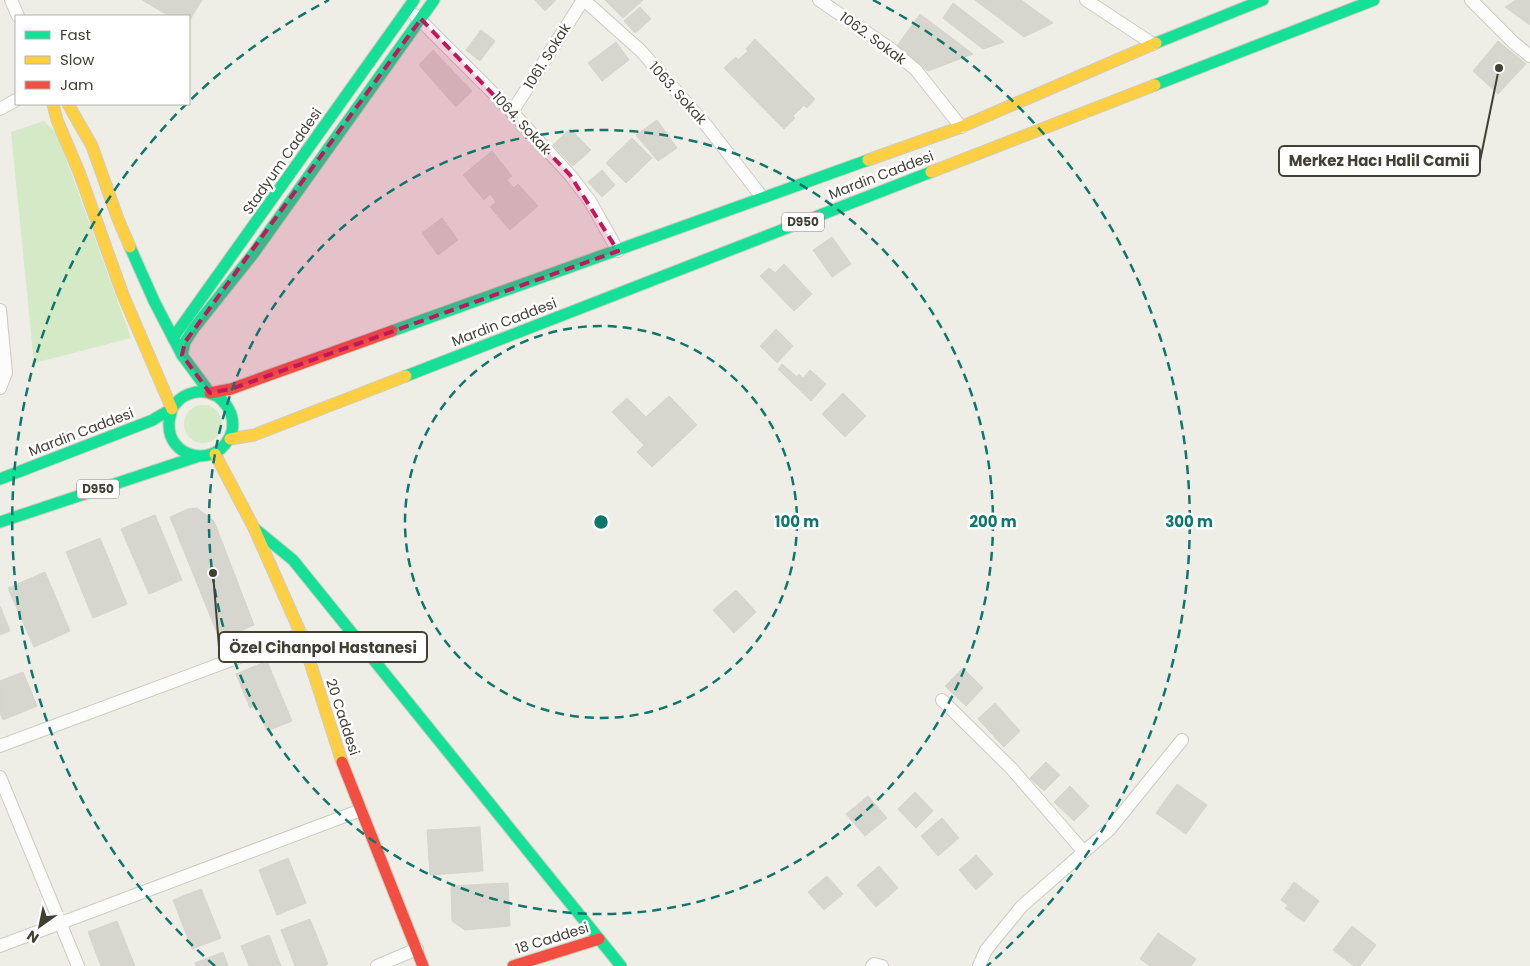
<svg xmlns="http://www.w3.org/2000/svg" width="1530" height="966" font-family="Poppins,sans-serif">
<style>
.green{fill:#d4e9c5}
.building{fill:#d7d6ce;stroke:#d6d4cc}
.lines{fill:none;stroke-linecap:round;stroke-linejoin:round}
.street-casing{stroke:#cccac3;stroke-width:14}
.fast-casing{stroke:#cdccbd;stroke-width:13}
.slow-casing{stroke:#cdccbd;stroke-width:13}
.jam-casing{stroke:#cdccbd;stroke-width:13}
.street{stroke:#fcfcfb;stroke-width:12}
.fast{stroke:#16e098;stroke-width:11}
.slow{stroke:#ffcf43;stroke-width:11}
.jam{stroke:#f24e42;stroke-width:11}
.marked{fill:#c2185b;fill-opacity:0.2;stroke:#c2185b;stroke-width:4;stroke-dasharray:10 6;stroke-linejoin:round}
.ring{fill:none;stroke:#0f766e;stroke-width:2.5;stroke-dasharray:9 6}
.labels{text-anchor:middle;stroke-width:5;stroke-linejoin:round;paint-order:stroke}
.shield{fill:#fff;stroke:#7b7970;stroke-width:1}
.shield-label{font-size:12px;font-weight:bold;fill:#423f33}
.street-label{font-size:14px;fill:#423f33;stroke:#fff}
.centre{fill:#0f766e;stroke:#fff;stroke-width:2.5}
.ring-label{font-size:15px;text-anchor:middle;font-weight:bold;fill:#0f766e;stroke:#fff;stroke-width:5;stroke-linejoin:round;paint-order:stroke}
.leader{fill:none;stroke:#423f33;stroke-width:2}
.callout-dot{fill:#423f33;stroke:#fff;stroke-width:2}
.callout{fill:#fff;stroke:#423f33;stroke-width:2}
.callout-label{font-size:15px;text-anchor:middle;font-weight:bold;fill:#423f33}
</style>
<rect width="100%" height="100%" fill="#eeede6"/>
<g class="green">
<polygon points="44,121 57,134 131,338 34,363 11,132"/>
<circle cx="203" cy="424" r="19"/>
</g>
<g class="building">
<polygon points="142,0 202,0 189,21 189,16 169,16"/>
<polygon points="535,0 556,0 545,11"/>
<polygon points="605,0 643,0 623,18"/>
<polygon points="975,0 1021,0 1053,23 1024,37"/>
<polygon points="1516,0 1530,0 1530,25 1505,7"/>
<polygon points="953,3 1004,42 983,49 943,18"/>
<polygon points="640,7 651,19 635,33 624,21"/>
<polygon points="920,14 973,54 928,71 897,46"/>
<polygon points="481,30 495,41 480,61 466,50"/>
<polygon points="755,39 815,99 807,108 804,105 793,116 795,118 784,129 724,68 736,57 738,60 748,51 746,49"/>
<polygon points="1498,41 1526,64 1498,94 1473,71"/>
<polygon points="616,42 629,60 602,81 588,63"/>
<polygon points="433,50 472,91 456,107 419,65"/>
<polygon points="657,120 677,148 658,161 636,135"/>
<polygon points="570,129 591,150 573,166 553,145"/>
<polygon points="632,138 652,158 626,183 606,163"/>
<polygon points="492,151 512,176 507,180 514,188 518,184 538,206 510,230 490,207 496,202 490,194 484,200 463,175"/>
<polygon points="602,170 615,185 602,197 588,182"/>
<polygon points="442,218 458,240 438,255 422,233"/>
<polygon points="832,237 851,264 832,277 813,250"/>
<polygon points="784,264 812,294 794,311 760,276 769,268 775,273"/>
<polygon points="776,329 793,346 777,363 760,346"/>
<polygon points="782,364 797,377 799,374 803,378 810,370 826,384 811,401 778,369"/>
<polygon points="843,393 866,416 845,437 822,414"/>
<polygon points="669,396 697,425 652,467 637,452 644,445 612,412 627,398 646,417"/>
<polygon points="197,508 214,521 254,625 220,640 170,517 188,509"/>
<polygon points="155,515 182,580 149,594 121,529"/>
<polygon points="100,538 127,604 93,618 66,552"/>
<polygon points="45,572 70,631 34,647 8,588"/>
<polygon points="736,590 756,612 734,633 713,610"/>
<polygon points="0,606 10,631 0,635"/>
<polygon points="267,661 292,721 267,731 257,705 250,708 236,674"/>
<polygon points="963,668 983,688 966,706 945,686"/>
<polygon points="23,672 37,706 3,720 0,713 0,681"/>
<polygon points="995,703 1020,731 1004,747 978,719"/>
<polygon points="1046,762 1060,775 1044,791 1030,778"/>
<polygon points="1177,784 1207,805 1186,834 1156,813"/>
<polygon points="1070,786 1089,806 1074,821 1054,802"/>
<polygon points="915,792 933,811 916,828 898,809"/>
<polygon points="868,796 887,818 865,836 846,814"/>
<polygon points="942,818 959,838 938,856 921,836"/>
<polygon points="480,827 483,871 430,875 427,830"/>
<polygon points="976,855 993,874 976,890 959,870"/>
<polygon points="288,858 306,903 277,915 259,870"/>
<polygon points="879,866 898,888 876,907 857,885"/>
<polygon points="827,876 843,894 824,910 808,892"/>
<polygon points="1294,882 1319,901 1304,922 1285,908 1288,905 1281,900"/>
<polygon points="508,883 510,926 465,930 452,921 451,886"/>
<polygon points="201,889 221,938 192,949 173,900"/>
<polygon points="310,919 328,964 324,966 295,966 281,930"/>
<polygon points="117,921 135,966 101,966 88,932"/>
<polygon points="1352,926 1376,945 1360,966 1354,966 1333,950"/>
<polygon points="1158,933 1196,959 1191,966 1150,966 1140,959"/>
<polygon points="269,935 281,966 249,966 241,946"/>
<polygon points="223,952 228,966 196,966 195,963"/>
</g>
<g class="lines">
<defs>
<g id="street">
<polyline points="11,0 18,16"/>
<polyline points="584,0 641,51 706,125 762,197"/>
<polyline points="819,0 891,49 916,70 961,127"/>
<polyline points="1086,0 1153,44"/>
<polyline points="1471,0 1514,43 1530,56"/>
<polyline points="415,15 512,112 570,175 590,201 618,251"/>
<polyline points="0,109 16,100"/>
<polyline points="512,112 583,0"/>
<polyline points="0,310 6,373 0,388"/>
<polyline points="942,700 1011,768 1084,852"/>
<polyline points="0,746 301,634"/>
<polyline points="0,777 78,966"/>
<polyline points="0,946 361,810"/>
<polyline points="377,966 417,949"/>
<polyline points="872,966 874,964 882,966"/>
<polyline points="979,966 986,950 1022,906 1109,830 1182,740"/>
</g>
<g id="fast">
<polyline points="1156,43 1263,0"/>
<polyline points="1155,85 1374,0"/>
<polyline points="130,247 154,301 182,355 210,393"/>
<polyline points="392,331 868,160"/>
<polyline points="173,338 414,0"/>
<polyline points="182,355 185,342 194,328 253,254 434,0"/>
<polyline points="406,376 931,172"/>
<path d="M0 479 153 420C158 416 164 414 170 410 173 408 175 404 177 402 185 393 199 390 209 393 220 396 227 404 231 414 234 423 233 432 228 440 212 468 168 457 169 424 169 419 171 414 172 409"/>
<polyline points="0,522 196,457"/>
<polyline points="254,528 293,560 621,966"/>
</g>
<g id="slow">
<polyline points="53,104 57,120 79,172 123,295 172,409"/>
<polyline points="68,104 92,146 118,219 130,247"/>
<polyline points="868,160 961,127 1156,43"/>
<polyline points="931,172 1155,85"/>
<polyline points="230,439 254,435 406,376"/>
<polyline points="215,454 254,528 301,634 342,762"/>
</g>
<g id="jam">
<polyline points="210,393 231,389 392,331"/>
<polyline points="342,762 423,966"/>
<polyline points="513,966 599,939"/>
</g>
</defs>
<use href="#street" class="street-casing"/>
<use href="#fast" class="fast-casing"/>
<use href="#slow" class="slow-casing"/>
<use href="#jam" class="jam-casing"/>
<use href="#street" class="street"/>
<use href="#fast" class="fast"/>
<use href="#slow" class="slow"/>
<use href="#jam" class="jam"/>
</g>
<path class="marked" d="M421 19 570 175 618 251 231 389 210 393 182 355 185 342Z"/>
<g class="ring">
<circle cx="601" cy="522" r="196"/>
<circle cx="601" cy="522" r="392"/>
<path d="M215 966A588 588 0 0 1 329 0M873 0A588 588 0 0 1 987 966"/>
</g>
<g class="labels">
<g class="shield">
<rect x="782" y="212.5" width="42" height="19" rx="4"/>
<rect x="77" y="479.5" width="42" height="19" rx="4"/>
</g>
<g class="shield-label">
<text x="803" y="226">D950</text>
<text x="98" y="493">D950</text>
</g>
<g class="street-label">
<text transform="translate(873 38) rotate(36)" y="5">1062. Sokak</text>
<text transform="translate(547 56) rotate(-58)" y="5">1061. Sokak</text>
<text transform="translate(678 93) rotate(48)" y="5">1063. Sokak</text>
<text transform="translate(522 123) rotate(47)" y="5">1064. Sokak</text>
<text transform="translate(282 161) rotate(-55)" y="5">Stadyum Caddesi</text>
<text transform="translate(881 175) rotate(-21)" y="5">Mardin Caddesi</text>
<text transform="translate(504 322) rotate(-21)" y="5">Mardin Caddesi</text>
<text transform="translate(81 432) rotate(-21)" y="5">Mardin Caddesi</text>
<text transform="translate(343 717) rotate(72)" y="5">20 Caddesi</text>
<text transform="translate(552 938) rotate(-17)" y="5">18 Caddesi</text>
</g>
</g>
<circle cx="601" cy="522" r="8" class="centre"/>
<g class="ring-label">
<text x="797" y="527">100 m</text>
<text x="993" y="527">200 m</text>
<text x="1189" y="527">300 m</text>
</g>
<path class="leader" d="M1499 68L1480 161M213 573L219 647"/>
<g class="callout-dot">
<circle cx="1499" cy="68" r="5"/>
<circle cx="213" cy="573" r="5"/>
</g>
<g class="callout">
<rect x="1279" y="146" width="201" height="30" rx="5"/>
<rect x="219" y="632" width="208" height="30" rx="5"/>
</g>
<g class="callout-label">
<text x="1379" y="166">Merkez Hacı Halil Camii</text>
<text x="323" y="653">Özel Cihanpol Hastanesi</text>
</g>
<rect x="15" y="15" width="175" height="90" fill="#ffffff" stroke="#b3b2ad"/>
<rect x="25" y="31" width="25" height="8" fill="#16e098" stroke="#b3b2ad"/>
<text x="60" y="40" font-size="15" fill="#423f33">Fast</text>
<rect x="25" y="56" width="25" height="8" fill="#ffcf43" stroke="#b3b2ad"/>
<text x="60" y="65" font-size="15" fill="#423f33">Slow</text>
<rect x="25" y="81" width="25" height="8" fill="#f24e42" stroke="#b3b2ad"/>
<text x="60" y="90" font-size="15" fill="#423f33">Jam</text>
<g transform="translate(40 926) rotate(213)" stroke="#ffffff" stroke-width="4" paint-order="stroke">
<path d="M0-4L9 19L0 12L-9 19Z" fill="#423f33"/>
<text y="-8" font-size="14" font-weight="bold" text-anchor="middle" fill="#423f33">N</text>
</g>
</svg>
